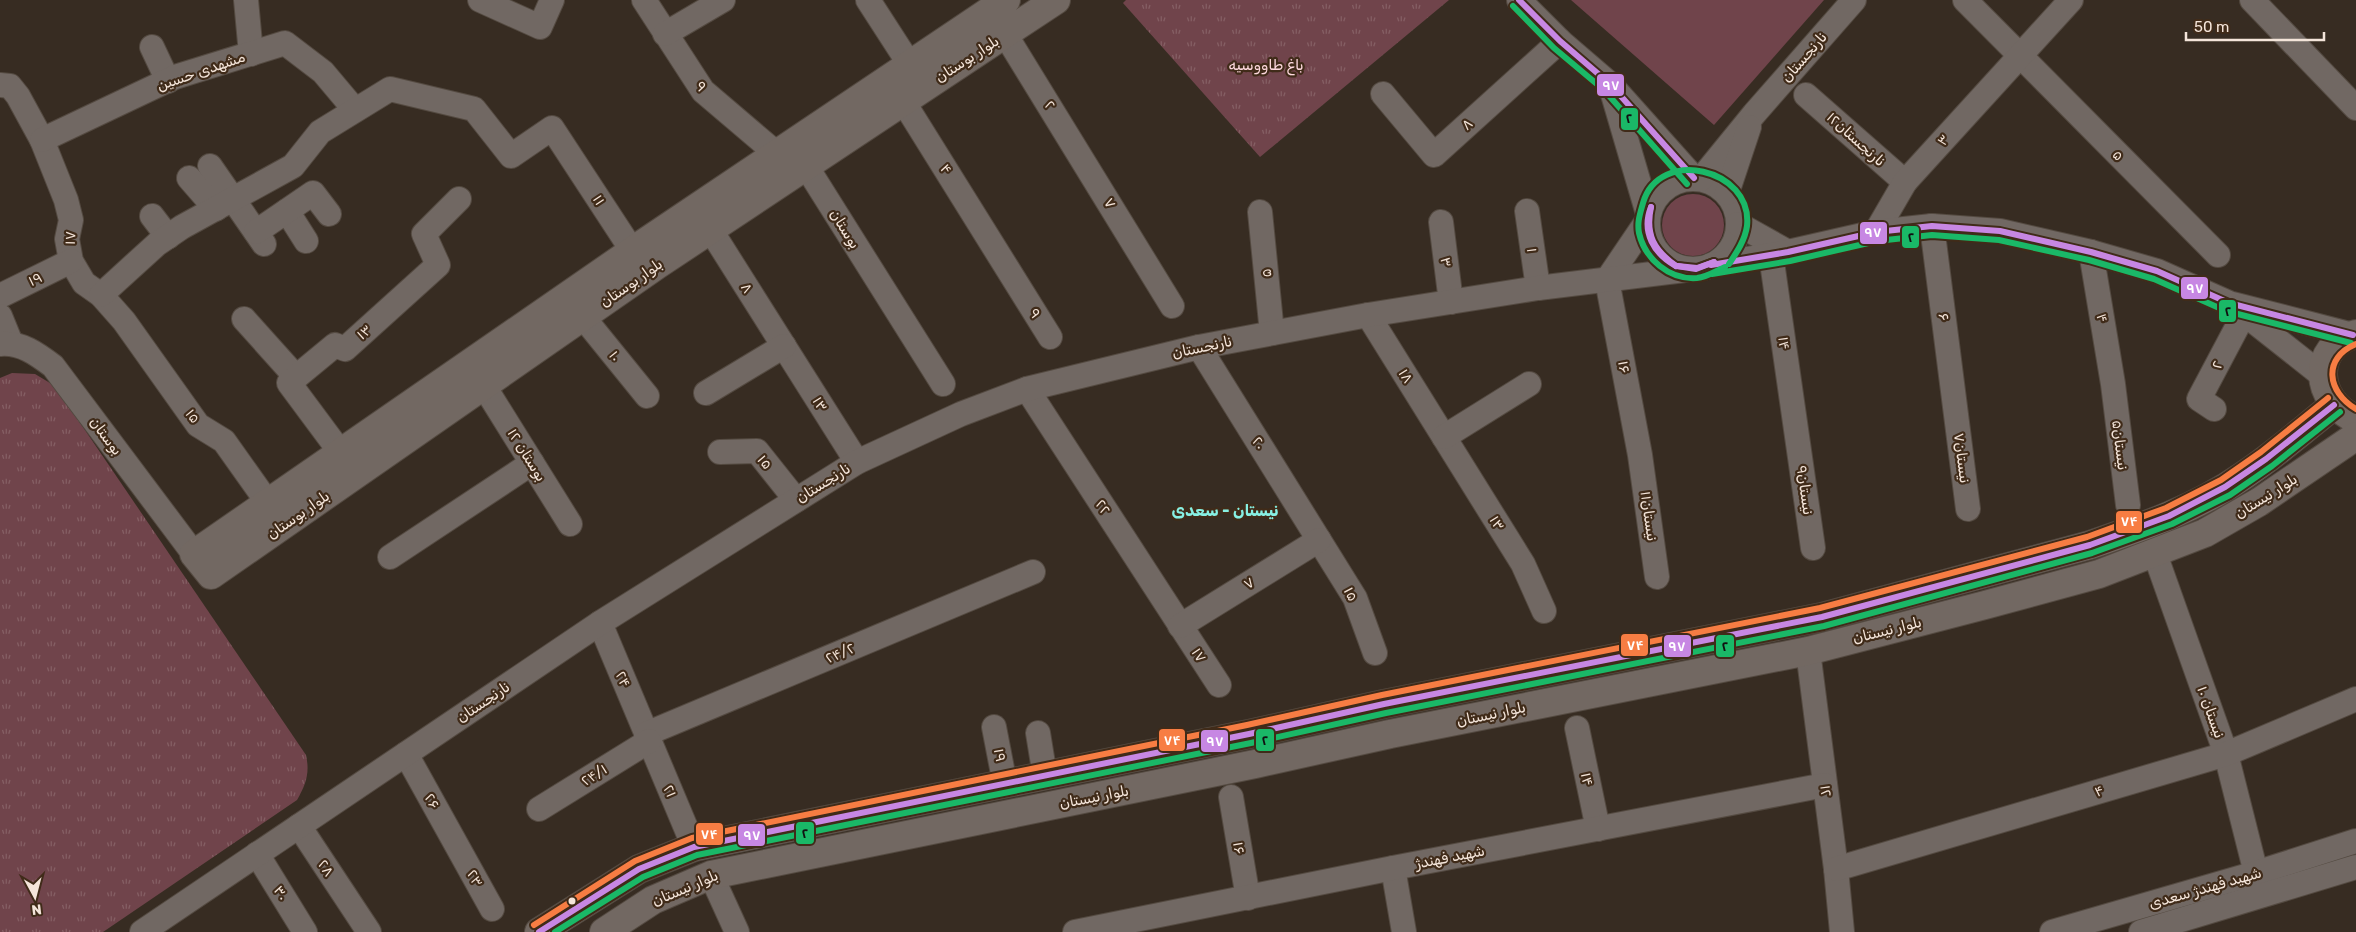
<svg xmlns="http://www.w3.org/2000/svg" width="2356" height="932" font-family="Rubik,'Noto Naskh Arabic',sans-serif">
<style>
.green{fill:#70444b}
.park{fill:url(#park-tufts)}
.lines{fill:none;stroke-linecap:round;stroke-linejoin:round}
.minor-casing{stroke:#544a41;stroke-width:26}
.major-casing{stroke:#544a41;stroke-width:30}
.minor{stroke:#716863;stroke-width:24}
.major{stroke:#726862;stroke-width:28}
.bus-1-casing{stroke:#402b19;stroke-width:10}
.bus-2-casing{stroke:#402b19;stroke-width:10}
.bus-3-casing{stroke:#402b19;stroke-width:10}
.bus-1{stroke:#c787e3;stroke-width:6}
.bus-2{stroke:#1ab867;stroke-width:6}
.bus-3{stroke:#f77d43;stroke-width:6}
.bus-dot{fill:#f4e5da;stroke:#402b19;stroke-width:2}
.labels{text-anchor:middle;stroke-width:4.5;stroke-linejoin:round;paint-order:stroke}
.street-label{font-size:15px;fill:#f4e5da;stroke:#402b19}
.park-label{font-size:15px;fill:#fed9de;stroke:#402b19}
.neighbourhood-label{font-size:16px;font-weight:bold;fill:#87f0e3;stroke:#402b19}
.line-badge{stroke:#402b19;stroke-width:2}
.badge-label{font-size:14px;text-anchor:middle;font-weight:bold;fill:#fff}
.pale-badge-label{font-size:14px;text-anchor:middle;font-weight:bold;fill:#111}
</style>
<defs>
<pattern id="park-tufts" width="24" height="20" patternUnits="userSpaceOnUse" patternTransform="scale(1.25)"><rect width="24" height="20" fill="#70444b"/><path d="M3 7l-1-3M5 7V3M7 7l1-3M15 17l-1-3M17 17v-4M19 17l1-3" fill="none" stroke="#855f64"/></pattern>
</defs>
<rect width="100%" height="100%" fill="#372c22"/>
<g class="green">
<polygon points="1571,0 1824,0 1714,125"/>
<circle cx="1693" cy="225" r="31"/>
</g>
<g class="park">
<polygon points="1126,0 1449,0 1260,157 1123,3"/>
<path d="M12 373 35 374 55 386 306 755C310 773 306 784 297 800L103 932H0V378Z"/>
</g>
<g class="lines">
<defs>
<g id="minor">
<polyline points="246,0 251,54"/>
<polyline points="480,0 540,27 552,0"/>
<polyline points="644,0 703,91 777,154"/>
<polyline points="868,0 910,65"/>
<polyline points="1519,0 1560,41 1610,84 1694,178"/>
<polyline points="1965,0 2218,255"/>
<polyline points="2252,0 2356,108"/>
<polyline points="665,34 723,0"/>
<polyline points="1005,34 1172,306"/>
<polyline points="152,47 168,81"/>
<polyline points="0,85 10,86 18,96 42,140 66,200 71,220 67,239 71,261 84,283 101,295 124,321 198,425 224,441 268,503"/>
<polyline points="1612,91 1648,214"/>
<polyline points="1383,94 1434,155 1560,41"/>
<polyline points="1806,95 1905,182"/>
<polyline points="903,101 1050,337"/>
<polyline points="42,140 175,77 285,43 323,72 355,110"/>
<polyline points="210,166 264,244"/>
<polyline points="806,166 943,384"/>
<polyline points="189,178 216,209"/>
<circle cx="1693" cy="224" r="45"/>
<polyline points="1701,179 1754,114 1854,0"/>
<polyline points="1727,193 1749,127"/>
<polyline points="287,211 306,241"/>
<polyline points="1527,211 1538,288"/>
<polyline points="1260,212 1272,333"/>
<polyline points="152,216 168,237"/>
<polyline points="1441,222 1451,302"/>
<polyline points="1738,224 1788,252"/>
<polyline points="1932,226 1968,509"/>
<polyline points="710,229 857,462"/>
<polyline points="256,232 313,193 329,214"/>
<polyline points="1876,232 1905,182 2071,0"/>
<polyline points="2091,252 2113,384 2128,505"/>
<polyline points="1771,255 1813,548"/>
<polyline points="1711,265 1788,252 1876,232 1932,226 2000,231 2091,252 2157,271 2229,303 2353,335"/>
<polyline points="1607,280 1640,455 1657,577"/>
<polyline points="1607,280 1647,221"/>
<polyline points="101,295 157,244 182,227 293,166 320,132 390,89 474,109 511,156 552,128 643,267"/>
<polyline points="0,296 71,261"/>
<polyline points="2237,308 2323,376"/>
<polyline points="1368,315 1523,564 1544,611"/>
<polyline points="0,316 11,343"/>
<polyline points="583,317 647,396"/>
<polyline points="244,319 296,377"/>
<path d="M0 344C21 342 37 354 53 366L194 554"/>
<polyline points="1199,347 1355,598 1375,653"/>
<polyline points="484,386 570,524"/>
<polyline points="1027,389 1219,685"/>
<polyline points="706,393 784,346"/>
<polyline points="2214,409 2199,399 2244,314"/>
<polyline points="1444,437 1529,384"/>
<polyline points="720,452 757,451 796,500"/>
<polyline points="341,453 289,383 335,345 345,349 438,265 424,234 459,199"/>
<polyline points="2155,554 2226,754 2256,873"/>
<polyline points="390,557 532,463"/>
<polyline points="600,623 694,847"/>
<polyline points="1180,626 1319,540"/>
<polyline points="1808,651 1836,869 1842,932"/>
<polyline points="994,727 1005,784"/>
<polyline points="1577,728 1598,829"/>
<polyline points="1038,733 1045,776"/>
<polyline points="646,734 1033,572"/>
<polyline points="406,754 492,909"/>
<polyline points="1231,797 1248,898"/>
<polyline points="539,809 649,741"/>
<polyline points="299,826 369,932"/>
<polyline points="257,854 305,932"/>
<polyline points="1393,868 1404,932"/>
<polyline points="1836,869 2226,754 2356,699"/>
<polyline points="711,875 737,932"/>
<polyline points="142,932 600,623 857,462 961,414 1027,389 1199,347 1368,315 1538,288 1693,269"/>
<polyline points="1075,932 1393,868 1825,785"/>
<polyline points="2052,932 2256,873 2356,841"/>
<polyline points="2141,932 2356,867"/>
</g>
<g id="major">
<polyline points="1006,0 641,245 194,554 211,575 657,265 1056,0"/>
<path d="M2356 334C2310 346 2314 402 2356 419"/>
<path d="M539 932 639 869 694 847 1249 734 1384 704 1822 617 2090 545C2143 527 2197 508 2243 476 2275 455 2304 429 2334 405"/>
<polyline points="604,932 653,900 711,875 1255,764 1390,734 1808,651 1985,605 2099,574 2205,533 2259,502 2356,436"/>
</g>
</defs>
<use href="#minor" class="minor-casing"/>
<use href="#major" class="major-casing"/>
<use href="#minor" class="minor"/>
<use href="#major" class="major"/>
<defs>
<g id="bus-1">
<polyline points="1519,0 1560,41 1610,84 1694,178"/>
<path d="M1651 207C1645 235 1654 250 1676 266"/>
<path d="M1651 207C1641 232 1654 254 1676 266"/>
<polyline points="1711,265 1788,252 1876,232 1932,226 2000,231 2091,252 2157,271 2229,303 2353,335"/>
<polyline points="1677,266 1697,268 1714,262"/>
<polyline points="1677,266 1696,269 1714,262"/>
<polyline points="539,932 639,869 694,847 1249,734 1384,704 1822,617 2090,545 2169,516 2225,487 2266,459 2334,405"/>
</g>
<g id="bus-2">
<polyline points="1513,6 1554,48 1604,90 1687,184"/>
<path d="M1725 267C1716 271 1707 277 1697 278 1669 280 1645 259 1639 233 1637 222 1640 214 1643 203 1659 147 1753 168 1747 226 1745 240 1737 252 1729 264"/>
<polyline points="1712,274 1790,261 1877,241 1932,235 1999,240 2089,260 2154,279 2226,311 2351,343"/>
<polyline points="555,932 643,877 697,855 1251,743 1386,713 1824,626 2092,553 2172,524 2230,495 2272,466 2340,412"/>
</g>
<g id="bus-3">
<path d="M2356 344C2322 358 2327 392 2356 409"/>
<polyline points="534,925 635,861 692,838 1247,725 1382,695 1820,608 2087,537 2166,508 2221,480 2261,452 2328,398"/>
</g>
</defs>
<use href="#bus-1" class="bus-1-casing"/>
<use href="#bus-2" class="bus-2-casing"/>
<use href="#bus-3" class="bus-3-casing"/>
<use href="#bus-1" class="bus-1"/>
<use href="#bus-2" class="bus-2"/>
<use href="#bus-3" class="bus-3"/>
</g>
<circle class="bus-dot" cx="572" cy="901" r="4.5"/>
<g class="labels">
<g class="street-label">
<text transform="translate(1804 57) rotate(-49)" y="5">نارنجستان</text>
<text transform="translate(967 59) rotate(-33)" y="5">بلوار بوستان</text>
<text transform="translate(201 71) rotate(-19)" y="5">مشهدی حسین</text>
<text transform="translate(701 86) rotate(52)" y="5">۹</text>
<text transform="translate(1050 105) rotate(58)" y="5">۲</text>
<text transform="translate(1467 124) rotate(-42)" y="5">۸</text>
<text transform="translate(1856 139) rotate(42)" y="5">۱۲نارنجستان</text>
<text transform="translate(1943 140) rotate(-48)" y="5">۳</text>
<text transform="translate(2118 155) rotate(45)" y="5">۵</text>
<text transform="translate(946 169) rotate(58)" y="5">۴</text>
<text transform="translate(599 200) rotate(57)" y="5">۱۱</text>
<text transform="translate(1110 203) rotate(59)" y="5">۷</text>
<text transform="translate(845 229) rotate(58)" y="5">بوستان</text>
<text transform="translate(70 238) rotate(-88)" y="5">۱۷</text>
<text transform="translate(1532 250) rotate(82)" y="5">۱</text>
<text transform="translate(1446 262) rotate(83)" y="5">۳</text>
<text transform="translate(1266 273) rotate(-96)" y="5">۵</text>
<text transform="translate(35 279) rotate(-26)" y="5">۱۹</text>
<text transform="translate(631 283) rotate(-35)" y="5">بلوار بوستان</text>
<text transform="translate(747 288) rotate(58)" y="5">۸</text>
<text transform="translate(1035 313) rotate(58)" y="5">۹</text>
<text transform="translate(1944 317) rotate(83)" y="5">۶</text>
<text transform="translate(2102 318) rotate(81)" y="5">۴</text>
<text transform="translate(364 332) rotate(-42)" y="5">۱۳</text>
<text transform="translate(1784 343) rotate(82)" y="5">۱۴</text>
<text transform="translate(1202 347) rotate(-12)" y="5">نارنجستان</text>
<text transform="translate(615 356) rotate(51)" y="5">۱۰</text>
<text transform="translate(2217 365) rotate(-62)" y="5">۲</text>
<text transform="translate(1624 367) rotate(79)" y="5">۱۶</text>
<text transform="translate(1406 376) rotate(58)" y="5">۱۸</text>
<text transform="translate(820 404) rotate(58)" y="5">۱۳</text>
<text transform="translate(193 416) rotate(51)" y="5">۱۵</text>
<text transform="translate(106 436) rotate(53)" y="5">بوستان</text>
<text transform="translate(1259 443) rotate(58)" y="5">۲۰</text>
<text transform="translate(2120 445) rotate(83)" y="5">۵نیستان</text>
<text transform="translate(527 455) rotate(58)" y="5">بوستان ۱۲</text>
<text transform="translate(1962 458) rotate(83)" y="5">۷نیستان</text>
<text transform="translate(765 462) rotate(49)" y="5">۱۵</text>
<text transform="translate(823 483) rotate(-32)" y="5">نارنجستان</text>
<text transform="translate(1805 490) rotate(82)" y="5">۹نیستان</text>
<text transform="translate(2266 496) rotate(-32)" y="5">بلوار نیستان</text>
<text transform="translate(1103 507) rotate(57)" y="5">۲۲</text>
<text transform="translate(298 515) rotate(-35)" y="5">بلوار بوستان</text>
<text transform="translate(1649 516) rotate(82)" y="5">۱۱نیستان</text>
<text transform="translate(1497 523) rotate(58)" y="5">۱۳</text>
<text transform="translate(1249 583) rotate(-32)" y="5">۷</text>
<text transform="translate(1351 594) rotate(62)" y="5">۱۵</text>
<text transform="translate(1887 630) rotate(-14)" y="5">بلوار نیستان</text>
<text transform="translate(840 653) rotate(-23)" y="5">۲۴/۲</text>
<text transform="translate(1199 655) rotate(56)" y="5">۱۷</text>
<text transform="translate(623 679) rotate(67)" y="5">۲۴</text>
<text transform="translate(483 702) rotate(-34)" y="5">نارنجستان</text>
<text transform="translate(2211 712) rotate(70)" y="5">نیستان ۱۰</text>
<text transform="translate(1491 714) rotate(-12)" y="5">بلوار نیستان</text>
<text transform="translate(1000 755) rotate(79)" y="5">۱۹</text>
<text transform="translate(594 775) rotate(-32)" y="5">۲۴/۱</text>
<text transform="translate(1587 779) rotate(78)" y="5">۱۴</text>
<text transform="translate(670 791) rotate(67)" y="5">۲۱</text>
<text transform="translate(1826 791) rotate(82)" y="5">۱۲</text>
<text transform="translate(2099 791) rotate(-16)" y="5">۴</text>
<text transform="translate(1094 797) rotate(-11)" y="5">بلوار نیستان</text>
<text transform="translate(432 801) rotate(61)" y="5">۲۶</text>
<text transform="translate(1239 848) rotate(80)" y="5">۱۶</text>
<text transform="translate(1450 857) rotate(-11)" y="5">شهید فهندژ</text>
<text transform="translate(326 868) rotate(56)" y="5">۲۸</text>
<text transform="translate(475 878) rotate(61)" y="5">۲۳</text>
<text transform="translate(685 888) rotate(-23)" y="5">بلوار نیستان</text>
<text transform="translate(2205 888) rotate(-16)" y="5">شهید فهندژ سعدی</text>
<text transform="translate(281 893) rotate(58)" y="5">۳۰</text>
</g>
<g class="park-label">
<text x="1266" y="70">باغ طاووسیه</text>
</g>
<g class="neighbourhood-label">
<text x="1225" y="516">نیستان - سعدی</text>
</g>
</g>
<g class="line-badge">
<rect x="1596" y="73" width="29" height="24" rx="5" fill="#c787e3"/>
<rect x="1620" y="107" width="19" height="24" rx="5" fill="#1ab867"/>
<rect x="1859" y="221" width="29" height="24" rx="5" fill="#c787e3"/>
<rect x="1901" y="225" width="19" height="24" rx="5" fill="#1ab867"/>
<rect x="2180" y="276" width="29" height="24" rx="5" fill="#c787e3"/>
<rect x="2218" y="299" width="19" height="24" rx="5" fill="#1ab867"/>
<rect x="2115" y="510" width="28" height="24" rx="5" fill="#f77d43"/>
<rect x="1620" y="633" width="29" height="24" rx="5" fill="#f77d43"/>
<rect x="1715" y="634" width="20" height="24" rx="5" fill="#1ab867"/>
<rect x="1663" y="634" width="29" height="24" rx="5" fill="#c787e3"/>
<rect x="1255" y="728" width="20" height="24" rx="5" fill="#1ab867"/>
<rect x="1158" y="728" width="28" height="24" rx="5" fill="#f77d43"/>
<rect x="1200" y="729" width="29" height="24" rx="5" fill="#c787e3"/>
<rect x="795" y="821" width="20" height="24" rx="5" fill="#1ab867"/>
<rect x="695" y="822" width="29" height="24" rx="5" fill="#f77d43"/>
<rect x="737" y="823" width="29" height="24" rx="5" fill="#c787e3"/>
</g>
<g class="badge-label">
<text x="1611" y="90">۹۷</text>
<text x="1873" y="237">۹۷</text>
<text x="2195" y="293">۹۷</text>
<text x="2129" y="526">۷۴</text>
<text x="1635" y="650">۷۴</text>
<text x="1677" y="651">۹۷</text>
<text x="1172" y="745">۷۴</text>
<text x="1215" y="746">۹۷</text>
<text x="709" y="839">۷۴</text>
<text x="752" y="840">۹۷</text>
</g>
<g class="pale-badge-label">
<text x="1629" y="123">۲</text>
<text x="1911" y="242">۲</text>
<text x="2228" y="316">۲</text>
<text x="1725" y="651">۲</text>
<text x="1265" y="745">۲</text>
<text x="805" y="838">۲</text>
</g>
<g transform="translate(35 897) rotate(173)" stroke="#402b19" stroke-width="4" paint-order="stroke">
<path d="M0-4L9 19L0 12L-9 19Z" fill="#f4e5da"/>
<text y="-8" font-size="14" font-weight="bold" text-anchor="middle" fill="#f4e5da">N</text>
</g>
<path d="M2186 32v8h138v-8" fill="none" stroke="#f4e5da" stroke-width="2.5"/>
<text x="2194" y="32" font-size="15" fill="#f4e5da" stroke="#402b19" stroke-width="4" paint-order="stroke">50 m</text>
</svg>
